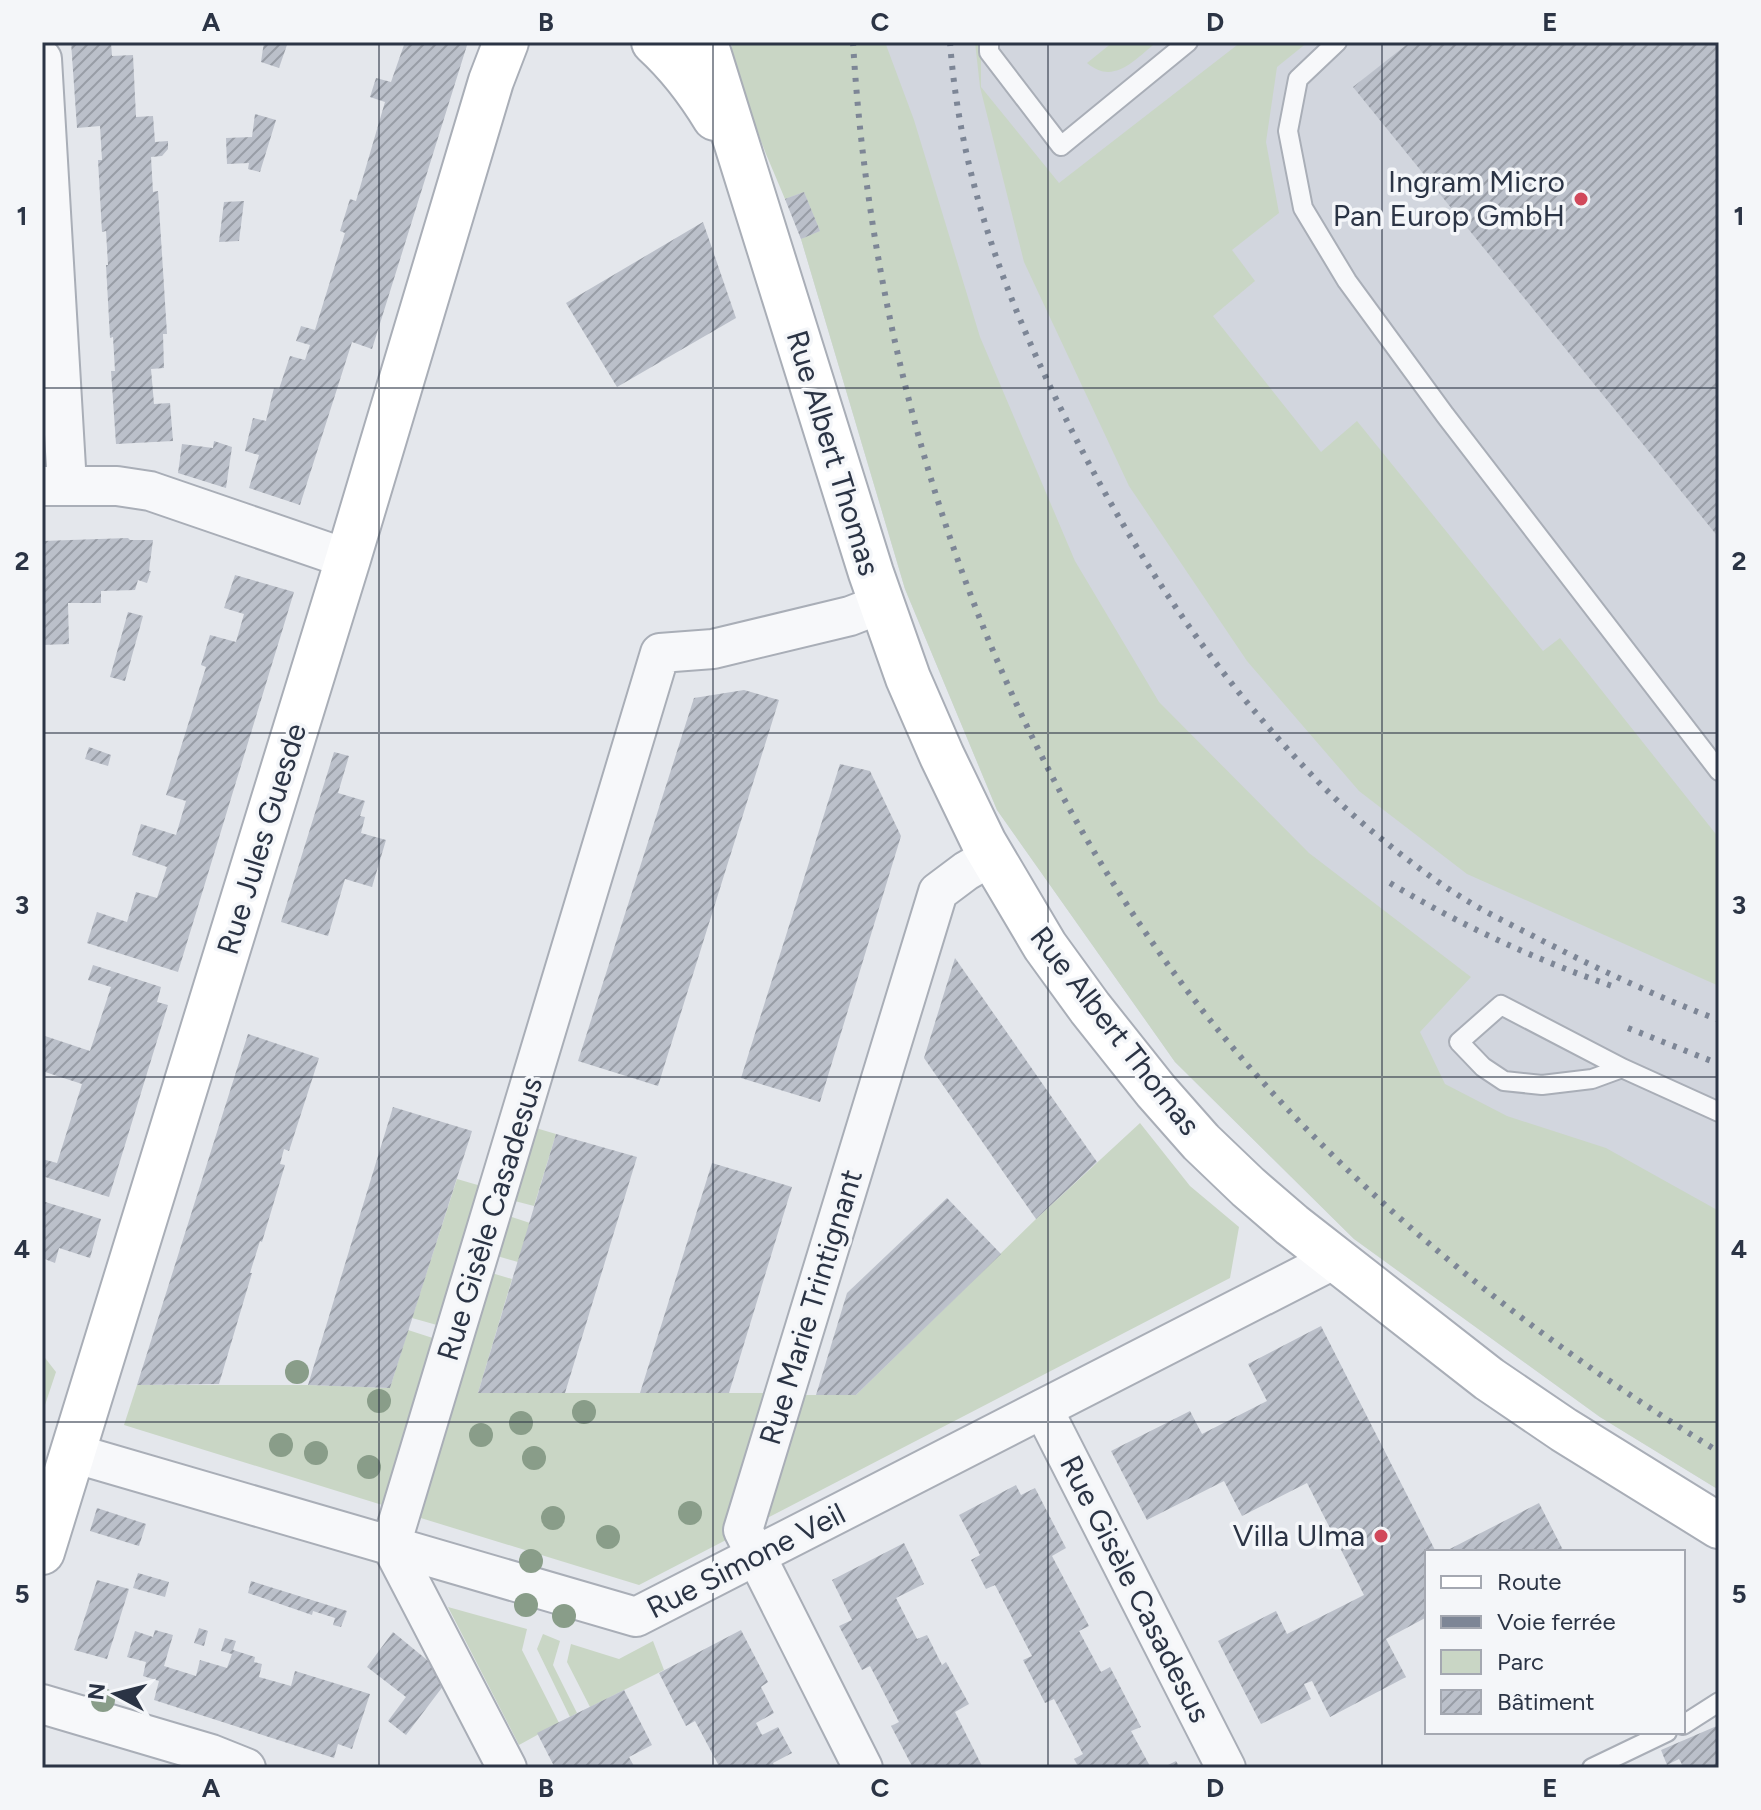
<svg xmlns="http://www.w3.org/2000/svg" width="1761" height="1810" font-family="Figtree,sans-serif">
<style>
.built{fill:#d2d6de}
.green{fill:#c9d6c5}
.building{fill:url(#building-hatch)}
.lines{fill:none;stroke-linecap:round;stroke-linejoin:round}
.lane-casing{stroke:#a9aeb7;stroke-width:22}
.street-casing{stroke:#a9aeb7;stroke-width:42}
.secondary-casing{stroke:#a9aeb7;stroke-width:48}
.lane{stroke:#f7f8fa;stroke-width:18}
.street{stroke:#f7f8fa;stroke-width:38}
.secondary{stroke:#fff;stroke-width:44}
.rail{stroke:#7d8696;stroke-width:6;stroke-dasharray:4 8;stroke-linecap:butt}
.tree{fill:#899d89}
.grid{fill:none;stroke:#2b3445;stroke-width:2;stroke-opacity:0.55}
.poi-dot{fill:#d1495b;stroke:#f4f6f9;stroke-width:3}
.labels{text-anchor:middle;stroke-width:7;stroke-linejoin:round;paint-order:stroke}
.poi-label{font-size:30px;fill:#2b3445;stroke:#f4f6f9;text-anchor:end}
.street-label{font-size:30px;fill:#2b3445;stroke:#f4f6f9}
.neatline{fill:none;stroke:#2b3445;stroke-width:3}
.grid-label{font-size:26px;text-anchor:middle;font-weight:bold;fill:#2b3445}
</style>
<defs>
<pattern id="building-hatch" width="6" height="6" patternUnits="userSpaceOnUse" patternTransform="scale(2)"><rect width="6" height="6" fill="#bbc0ca"/><path d="M-1 1l2-2M0 6l6-6M5 7l2-2" fill="none" stroke="#989da6"/></pattern>
</defs>
<rect width="100%" height="100%" fill="#e4e7ec"/>
<polygon class="built" points="767,42 1719,42 1719,1490 1600,1417 1354,1239 1175,1062 997,810 905,589 801,239 785,199"/>
<g class="green">
<polygon points="731,42 885,42 914,120 980,337 1075,561 1159,702 1309,853 1471,977 1420,1032 1445,1084 1507,1116 1606,1148 1719,1211 1719,1490 1600,1417 1354,1239 1175,1062 997,810 905,589 801,239 820,231 804,192 785,199 766,154 736,75"/>
<polygon points="975,42 981,42 981,87 1059,183 1241,42 1308,42 1277,67 1266,142 1279,213 1232,250 1255,281 1213,316 1321,452 1357,421 1543,651 1560,638 1719,838 1719,986 1467,874 1359,791 1247,661 1129,486 1024,262 980,87"/>
<path d="M1113 42H1157C1135 59 1114 86 1087 63Z"/>
<polygon points="1140,1123 1190,1186 1239,1227 1230,1278 750,1527 792,1395 856,1395 1036,1219"/>
<polygon points="529,1126 556,1134 534,1206 507,1199"/>
<polygon points="457,1179 488,1188 444,1327 412,1318"/>
<polygon points="503,1214 530,1223 518,1262 490,1254"/>
<polygon points="485,1271 512,1279 478,1393 770,1393 726,1540 639,1585 411,1515"/>
<polygon points="408,1330 442,1341 392,1508 124,1425 137,1385 308,1385 390,1388"/>
<polygon points="42,1354 56,1372 42,1414"/>
<polygon points="448,1607 527,1629 522,1650 559,1723 519,1745"/>
<polygon points="543,1634 560,1641 553,1665 577,1713 570,1717 537,1649"/>
<polygon points="653,1641 664,1670 590,1707 567,1662 571,1644 619,1659"/>
</g>
<g class="building">
<polygon points="71,42 111,42 112,56 133,55 136,117 153,116 155,142 168,141 168,149 162,156 151,157 153,192 158,191 167,334 163,334 164,368 151,369 154,404 170,403 173,441 116,444 111,371 115,371 113,337 110,338 106,265 108,265 106,231 102,232 98,160 102,160 100,126 77,128"/>
<polygon points="264,42 288,42 279,68 261,62"/>
<polygon points="405,42 424,44 425,42 468,42 372,349 352,342 300,505 249,488 259,455 245,451 253,418 266,421 274,388 279,389 290,356 305,360 310,345 296,341 301,326 315,330 345,233 340,231 350,199 356,201 385,102 370,97 376,78 391,82"/>
<polygon points="1410,42 1719,42 1719,538 1353,87"/>
<polygon points="255,114 276,120 260,172 248,169 249,163 227,164 226,138 252,137"/>
<polygon points="804,192 820,231 801,239 785,199"/>
<polygon points="244,201 239,241 219,242 224,202"/>
<polygon points="703,222 736,318 617,387 566,303"/>
<polygon points="214,441 232,447 226,488 178,473 182,444 213,448"/>
<polygon points="128,538 130,540 153,540 149,571 151,571 147,583 138,580 135,590 101,591 101,603 68,603 69,644 42,645 42,541"/>
<polygon points="235,575 294,592 178,972 87,943 97,912 127,922 136,892 157,898 167,867 132,855 141,824 176,835 186,801 166,795 206,667 201,665 210,635 236,642 244,614 224,608"/>
<polygon points="128,612 143,616 125,681 110,677"/>
<polygon points="744,690 779,700 658,1086 578,1061 694,698"/>
<polygon points="89,747 111,755 108,766 85,759"/>
<polygon points="334,752 349,756 338,793 365,801 360,816 365,817 361,833 386,840 372,887 345,879 328,936 281,922"/>
<polygon points="840,764 870,771 901,836 820,1102 741,1078"/>
<polygon points="955,958 1097,1162 1036,1219 924,1058"/>
<polygon points="93,965 161,987 157,1002 168,1005 109,1197 42,1176 42,1159 57,1163 82,1084 42,1071 42,1046 45,1036 90,1051 111,987 88,980"/>
<polygon points="248,1034 319,1058 289,1151 284,1149 280,1164 285,1165 262,1242 260,1241 250,1273 252,1273 219,1384 137,1385"/>
<polygon points="393,1107 472,1131 390,1388 308,1385"/>
<polygon points="556,1134 637,1157 565,1393 478,1393"/>
<polygon points="712,1163 792,1187 729,1393 640,1393"/>
<polygon points="947,1198 1001,1254 856,1395 816,1395 847,1293"/>
<polygon points="42,1201 101,1219 90,1258 59,1248 55,1263 42,1258"/>
<polygon points="1321,1326 1436,1552 1427,1552 1427,1617 1386,1639 1406,1677 1330,1717 1312,1681 1304,1684 1311,1699 1261,1724 1218,1641 1276,1611 1287,1634 1364,1595 1307,1483 1242,1516 1224,1481 1147,1520 1111,1451 1190,1411 1202,1434 1267,1401 1248,1364"/>
<polygon points="1016,1485 1021,1495 1035,1488 1066,1548 1052,1556 1089,1626 1079,1631 1101,1672 1110,1667 1141,1727 1131,1731 1151,1768 1079,1768 1074,1759 1083,1754 1054,1699 1045,1703 1023,1660 1032,1656 995,1585 986,1589 971,1560 980,1555 959,1515"/>
<polygon points="1539,1503 1564,1552 1444,1552"/>
<polygon points="97,1508 146,1524 139,1546 90,1531"/>
<polygon points="904,1543 924,1584 896,1598 917,1639 927,1635 942,1665 946,1662 969,1704 955,1712 983,1768 913,1768 891,1726 899,1722 870,1666 862,1670 839,1626 852,1620 832,1580"/>
<polygon points="138,1573 169,1582 165,1597 133,1588"/>
<polygon points="97,1580 129,1589 107,1659 74,1650"/>
<polygon points="251,1581 347,1611 341,1627 333,1625 335,1618 313,1611 312,1615 248,1593"/>
<polygon points="199,1628 208,1631 204,1646 194,1643"/>
<polygon points="155,1630 173,1635 164,1666 196,1676 200,1660 227,1668 232,1654 221,1651 225,1638 236,1641 233,1650 255,1657 254,1662 262,1664 259,1677 291,1686 295,1671 370,1694 352,1749 338,1744 334,1758 154,1700 159,1681 143,1676 146,1662 127,1657 135,1631 153,1637"/>
<polygon points="741,1630 768,1682 761,1687 774,1713 756,1723 762,1735 778,1727 792,1753 773,1763 775,1768 720,1768 695,1721 686,1726 659,1673"/>
<polygon points="393,1632 432,1664 444,1685 406,1735 388,1721 406,1697 367,1667"/>
<polygon points="624,1690 652,1745 629,1757 635,1768 555,1768 537,1733"/>
<polygon points="1719,1725 1719,1768 1684,1768 1679,1759 1667,1765 1661,1750"/>
<polygon points="1176,1761 1180,1768 1162,1768"/>
</g>
<g class="lines">
<defs>
<g id="lane">
<polyline points="989,42 989,52 1061,146 1188,42"/>
<polyline points="1337,42 1298,79 1288,131 1303,208 1347,281 1445,415 1719,771"/>
<polyline points="1622,1068 1592,1079 1542,1085 1504,1081 1483,1067 1459,1042 1501,1005 1622,1068 1719,1112"/>
<polyline points="1683,1725 1719,1702"/>
<polyline points="1592,1768 1667,1732"/>
</g>
<g id="street">
<polyline points="42,59 67,485"/>
<polyline points="42,486 117,486 150,491 348,559"/>
<polyline points="1043,1409 1226,1768"/>
<polyline points="73,1453 636,1617 1335,1259"/>
<polyline points="42,1704 211,1754 246,1768"/>
<polyline points="507,1768 391,1545 660,653 713,649 850,616 881,604"/>
<polyline points="863,1768 743,1530 938,892 966,871 992,856"/>
</g>
<g id="secondary">
<path d="M654 42C678 64 698 90 715 118"/>
<polyline points="705,42 871,573 908,678 942,756 984,843 1045,946 1090,1008 1156,1091 1201,1142 1248,1187 1292,1225 1489,1379 1564,1430 1719,1526"/>
<polyline points="42,1552 348,559 491,81 506,42"/>
</g>
</defs>
<use href="#lane" class="lane-casing"/>
<use href="#street" class="street-casing"/>
<use href="#secondary" class="secondary-casing"/>
<use href="#lane" class="lane"/>
<use href="#street" class="street"/>
<use href="#secondary" class="secondary"/>
<g class="rail">
<path d="M853 42C874 398 998 766 1228 1042 1367 1208 1536 1339 1719 1452"/>
<path d="M950 42C960 177 1005 297 1065 417 1115 518 1174 613 1245 700 1285 747 1325 793 1373 832 1400 854 1428 876 1458 895 1484 912 1512 925 1539 939 1598 969 1657 997 1719 1020"/>
<path d="M1390 883C1462 926 1538 961 1618 988"/>
<polyline points="1628,1028 1719,1064"/>
</g>
</g>
<g class="tree">
<circle cx="297" cy="1372" r="12"/>
<circle cx="379" cy="1401" r="12"/>
<circle cx="584" cy="1412" r="12"/>
<circle cx="521" cy="1423" r="12"/>
<circle cx="481" cy="1435" r="12"/>
<circle cx="281" cy="1445" r="12"/>
<circle cx="316" cy="1453" r="12"/>
<circle cx="534" cy="1458" r="12"/>
<circle cx="369" cy="1467" r="12"/>
<circle cx="690" cy="1513" r="12"/>
<circle cx="553" cy="1518" r="12"/>
<circle cx="608" cy="1537" r="12"/>
<circle cx="531" cy="1561" r="12"/>
<circle cx="526" cy="1605" r="12"/>
<circle cx="564" cy="1616" r="12"/>
<circle cx="103" cy="1700" r="12"/>
</g>
<path class="grid" d="M379 42V1768M713 42V1768M1048 42V1768M1382 42V1768M42 388H1719M42 733H1719M42 1077H1719M42 1422H1719"/>
<g class="poi-dot">
<circle cx="1581" cy="199" r="8"/>
<circle cx="1381" cy="1536" r="8"/>
</g>
<g class="labels">
<g class="poi-label">
<text x="1565" y="192">Ingram Micro<tspan x="1565" dy="34">Pan Europ GmbH</tspan></text>
<text x="1365" y="1546">Villa Ulma</text>
</g>
<g class="street-label">
<text transform="translate(833 453) rotate(73)" y="10">Rue Albert Thomas</text>
<text transform="translate(262 839) rotate(-73)" y="10">Rue Jules Guesde</text>
<text transform="translate(1115 1031) rotate(52)" y="10">Rue Albert Thomas</text>
<text transform="translate(490 1219) rotate(-73)" y="10">Rue Gisèle Casadesus</text>
<text transform="translate(811 1307) rotate(-73)" y="10">Rue Marie Trintignant</text>
<text transform="translate(746 1561) rotate(-27)" y="10">Rue Simone Veil</text>
<text transform="translate(1135 1589) rotate(63)" y="10">Rue Gisèle Casadesus</text>
</g>
</g>
<rect width="1761" height="1810" fill="none" stroke="#f4f6f9" stroke-width="88"/>
<rect x="1425" y="1550" width="260" height="184" fill="#f4f6f9" stroke="#a4a8b1" stroke-width="2"/>
<rect x="1441" y="1576" width="40" height="12" fill="#ffffff" stroke="#a4a8b1" stroke-width="2"/>
<text x="1497" y="1590" font-size="24" fill="#2b3445">Route</text>
<rect x="1441" y="1616" width="40" height="12" fill="#7d8696" stroke="#a4a8b1" stroke-width="2"/>
<text x="1497" y="1630" font-size="24" fill="#2b3445">Voie ferrée</text>
<rect x="1441" y="1650" width="40" height="24" fill="#c9d6c5" stroke="#a4a8b1" stroke-width="2"/>
<text x="1497" y="1670" font-size="24" fill="#2b3445">Parc</text>
<rect x="1441" y="1690" width="40" height="24" fill="url(#building-hatch)" stroke="#a4a8b1" stroke-width="2"/>
<text x="1497" y="1710" font-size="24" fill="#2b3445">Bâtiment</text>
<g transform="translate(116 1694) rotate(277)" stroke="#f4f6f9" stroke-width="6" paint-order="stroke">
<path d="M0-6L14 30L0 20L-14 30Z" fill="#2b3445"/>
<text y="-12" font-size="22" font-weight="bold" text-anchor="middle" fill="#2b3445">N</text>
</g>
<rect x="44" y="44" width="1673" height="1722" class="neatline"/>
<g class="grid-label">
<text x="211" y="31">A</text>
<text x="546" y="31">B</text>
<text x="880" y="31">C</text>
<text x="1215" y="31">D</text>
<text x="1550" y="31">E</text>
<text x="22" y="225">1</text>
<text x="1739" y="225">1</text>
<text x="22" y="570">2</text>
<text x="1739" y="570">2</text>
<text x="22" y="914">3</text>
<text x="1739" y="914">3</text>
<text x="22" y="1258">4</text>
<text x="1739" y="1258">4</text>
<text x="22" y="1603">5</text>
<text x="1739" y="1603">5</text>
<text x="211" y="1797">A</text>
<text x="546" y="1797">B</text>
<text x="880" y="1797">C</text>
<text x="1215" y="1797">D</text>
<text x="1550" y="1797">E</text>
</g>
</svg>
